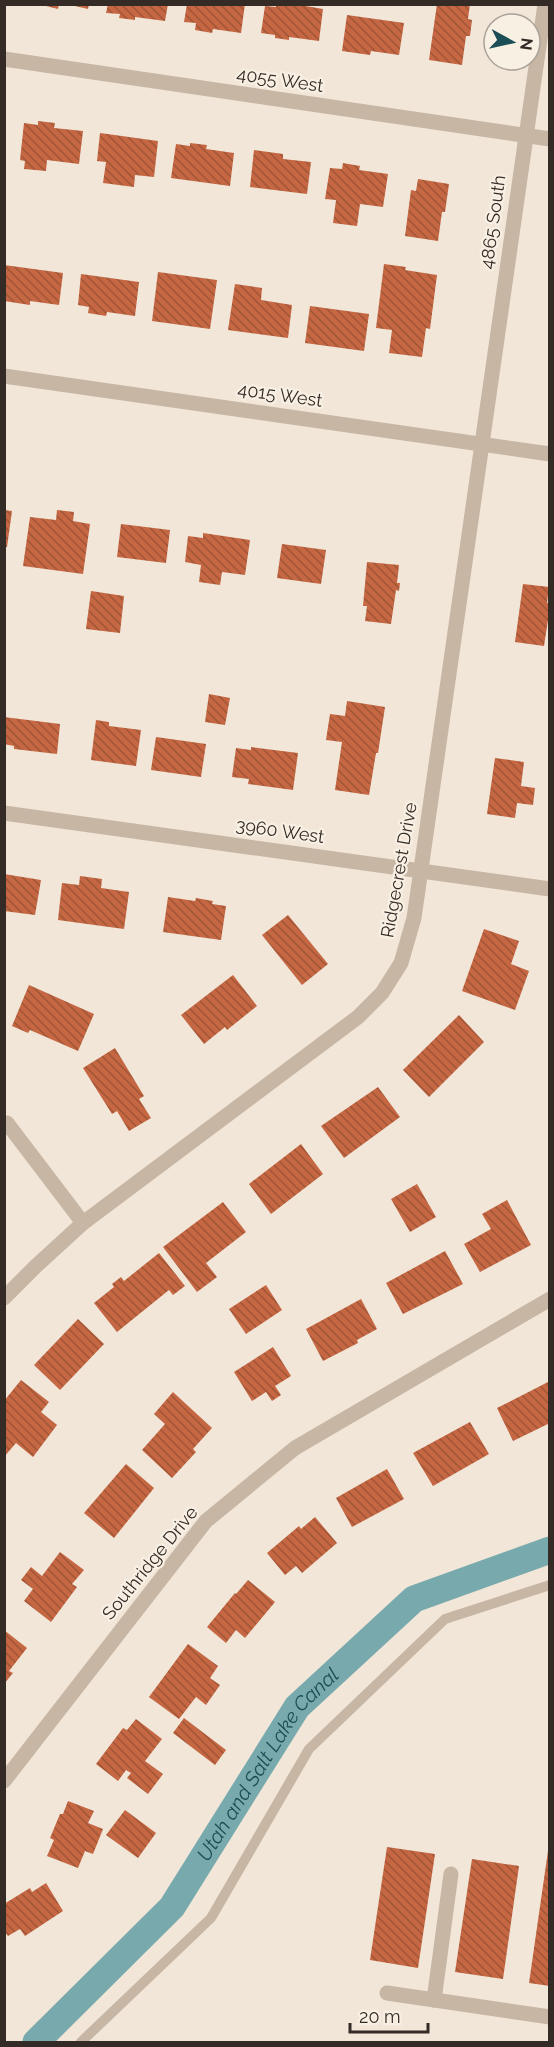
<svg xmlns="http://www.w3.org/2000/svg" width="554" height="2047" font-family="Raleway,sans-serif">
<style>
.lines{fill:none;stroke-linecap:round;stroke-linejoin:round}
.canal{stroke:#78a9ad;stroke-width:27}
.building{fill:url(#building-back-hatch)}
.service{stroke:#c8b6a4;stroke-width:10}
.minor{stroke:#c8b6a4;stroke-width:15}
.tertiary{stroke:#c8b6a4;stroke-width:15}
.labels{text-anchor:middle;stroke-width:4.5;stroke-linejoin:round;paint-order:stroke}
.street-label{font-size:18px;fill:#342b26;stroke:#f9f0e4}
.water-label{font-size:20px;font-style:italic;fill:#1c4e55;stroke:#f9f0e4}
</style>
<defs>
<pattern id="building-back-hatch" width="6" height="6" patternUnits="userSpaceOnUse" patternTransform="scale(1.5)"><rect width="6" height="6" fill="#c56742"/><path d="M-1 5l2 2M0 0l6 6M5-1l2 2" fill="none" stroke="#a15537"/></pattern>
</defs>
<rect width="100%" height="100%" fill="#f1e6d8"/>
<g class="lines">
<path class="canal" id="s1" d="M36 2042 172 1907 297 1707 414 1599 550 1550"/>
</g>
<g class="building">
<polygon points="38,4 59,4 58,9"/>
<polygon points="66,4 89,4 88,9"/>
<polygon points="108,4 168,4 165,21 135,17 135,20 119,18 120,14 106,13"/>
<polygon points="187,4 245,4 241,33 213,29 212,33 195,30 196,23 184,22"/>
<polygon points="276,4 294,4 323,9 319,41 289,37 289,40 275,38 275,35 261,33 265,6 276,7"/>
<polygon points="437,4 470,4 468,19 472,20 470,36 466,36 462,65 429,60"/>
<polygon points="347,15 404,23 399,55 371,51 370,55 342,51"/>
<polygon points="38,121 55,123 54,128 83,131 79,164 47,160 46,171 24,169 25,161 20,160 24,123 38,125"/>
<polygon points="100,133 158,141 154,177 135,175 134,187 103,183 106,162 97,161"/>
<polygon points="190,143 207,145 206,149 234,153 230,186 171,178 176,144 190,146"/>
<polygon points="254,150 283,154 283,159 311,162 307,194 250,187"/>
<polygon points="343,163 360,166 359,170 388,174 383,207 360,204 357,226 333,223 336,200 325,199 330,168 342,169"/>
<polygon points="418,179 449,184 445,212 442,212 438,241 405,236 411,190 416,191"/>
<polygon points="384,264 406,267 405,270 437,275 430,329 426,328 422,357 389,353 392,330 376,328"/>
<polygon points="4,265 63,273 59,305 30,301 30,305 4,301"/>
<polygon points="158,272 217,280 210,329 152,321"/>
<polygon points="81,274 139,282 135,316 107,312 106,316 88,313 89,307 78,305"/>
<polygon points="235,284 262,288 261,300 292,305 288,338 228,330"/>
<polygon points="310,306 369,314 364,351 305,343"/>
<polygon points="4,510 12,511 7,547 4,547"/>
<polygon points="57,510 74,512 73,521 90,524 83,574 23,566 30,517 56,520"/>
<polygon points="121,524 170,530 166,563 117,557"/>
<polygon points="203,533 250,540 245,575 222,572 220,585 199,582 201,565 185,562 188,536 203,538"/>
<polygon points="282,544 326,550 321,584 277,578"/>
<polygon points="367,562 399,565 397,583 400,583 399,591 396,590 391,624 365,621 367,606 363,606"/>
<polygon points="523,584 549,587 547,603 550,603 550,607 544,646 515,642"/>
<polygon points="91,591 124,596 120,633 86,629"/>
<polygon points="209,694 230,698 225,725 205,722"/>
<polygon points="347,701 385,707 378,753 376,753 369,795 335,790 342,742 326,740 330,714 345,716"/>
<polygon points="4,717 60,724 57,754 14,749 14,746 4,744"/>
<polygon points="96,720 109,722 109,726 141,730 136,766 91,760"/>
<polygon points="156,737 206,744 201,777 151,770"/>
<polygon points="251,747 298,753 293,790 248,784 249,779 232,777 236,748 251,750"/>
<polygon points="495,758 524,762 521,786 535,788 533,805 517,803 515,818 487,814"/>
<polygon points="4,874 41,880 35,915 4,911"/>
<polygon points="80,876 102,879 101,888 129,892 124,929 58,920 62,883 79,885"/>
<polygon points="168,897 195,901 196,898 213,901 212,904 226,906 221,940 163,932"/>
<polygon points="288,915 328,964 302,985 262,935"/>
<polygon points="484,929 519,941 511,964 529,971 515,1010 462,991"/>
<polygon points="233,975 257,1006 227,1030 225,1027 204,1044 181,1015"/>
<polygon points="29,985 94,1014 78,1051 30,1030 28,1033 12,1026"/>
<polygon points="459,1015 484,1042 429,1097 403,1070"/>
<polygon points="115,1048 144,1096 139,1099 151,1118 129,1131 117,1111 112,1114 83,1068"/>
<polygon points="378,1087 400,1117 344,1158 321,1126"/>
<polygon points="301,1144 323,1174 271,1214 249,1184"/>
<polygon points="417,1184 436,1217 410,1232 391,1199"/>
<polygon points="507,1200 531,1245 480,1272 464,1244 491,1229 482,1214"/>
<polygon points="223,1202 246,1232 206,1263 217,1277 197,1292 163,1247"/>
<polygon points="445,1251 463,1284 403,1314 386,1283"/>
<polygon points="159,1253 185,1286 173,1295 169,1290 117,1332 94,1303 114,1287 112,1284 121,1277 124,1281"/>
<polygon points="266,1285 282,1310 246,1334 229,1309"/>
<polygon points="361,1299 377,1329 357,1340 358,1343 323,1361 306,1329"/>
<polygon points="78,1319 104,1344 60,1390 34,1365"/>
<polygon points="273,1347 291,1376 275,1386 281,1395 272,1401 266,1392 252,1401 234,1372"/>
<polygon points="21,1380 49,1402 41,1412 57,1425 33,1457 16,1443 4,1457 4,1401"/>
<polygon points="550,1381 550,1423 513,1441 497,1408"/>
<polygon points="173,1392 212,1428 193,1449 196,1452 172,1478 142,1450 165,1424 154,1414"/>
<polygon points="470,1422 489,1454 433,1486 413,1453"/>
<polygon points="126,1464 154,1488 114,1538 84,1513"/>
<polygon points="387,1469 404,1499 352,1527 336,1498"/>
<polygon points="315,1517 337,1543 302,1573 296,1566 285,1575 267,1553 299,1526 301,1529"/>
<polygon points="60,1552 84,1570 72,1584 77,1587 51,1622 24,1601 33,1589 21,1580 31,1567 42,1576"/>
<polygon points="248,1580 275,1602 245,1638 236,1630 226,1643 207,1627 235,1593 236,1594"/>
<polygon points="4,1630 27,1648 9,1671 13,1673 4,1684"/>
<polygon points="188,1644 218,1666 210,1678 220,1685 206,1705 196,1697 179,1719 149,1697"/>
<polygon points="184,1718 226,1750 215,1765 173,1733"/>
<polygon points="136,1719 162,1739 145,1761 163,1774 148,1794 127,1778 131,1773 126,1770 118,1781 96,1764 123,1728 127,1730"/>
<polygon points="68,1801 94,1811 88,1823 103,1829 93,1854 85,1851 78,1868 47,1856 54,1840 50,1838 60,1814 63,1814"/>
<polygon points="125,1810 156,1833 138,1858 106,1835"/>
<polygon points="387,1847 435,1854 418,1968 370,1960"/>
<polygon points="548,1851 550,1851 550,1986 529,1983"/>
<polygon points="472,1859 519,1866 503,1979 455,1972"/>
<polygon points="46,1883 63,1911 25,1936 20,1929 8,1936 4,1931 4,1904 30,1888 32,1892"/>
</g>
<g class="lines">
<polyline class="service" points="81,2042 211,1918 309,1749 445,1619 550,1585"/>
<g class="minor">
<polyline points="4,59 550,139"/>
<polyline points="4,813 550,889"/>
<polyline points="7,1123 83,1223"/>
<polyline points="4,1298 36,1266 83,1223 358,1017 382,993 401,963 414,918 482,444"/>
<polyline points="4,1781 206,1521 295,1448 550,1299"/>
<polyline points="387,1993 550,2017"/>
<polyline points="434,2000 451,1874"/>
</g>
<g class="tertiary">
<polyline points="4,376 550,454"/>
<polyline points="482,444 545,4"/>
</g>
</g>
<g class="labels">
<g class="street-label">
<text transform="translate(280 80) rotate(8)" y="6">4055 West</text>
<text transform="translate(493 222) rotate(-82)" y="6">4865 South</text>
<text transform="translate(280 395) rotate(8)" y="6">4015 West</text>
<text transform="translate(280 831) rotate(8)" y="6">3960 West</text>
<text transform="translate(399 870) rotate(-80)" y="6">Ridgecrest Drive</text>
<text transform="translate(150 1563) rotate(-51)" y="6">Southridge Drive</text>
</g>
<g class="water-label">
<text dy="7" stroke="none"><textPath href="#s1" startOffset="364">Utah and Salt Lake Canal</textPath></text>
</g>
</g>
<rect width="554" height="2047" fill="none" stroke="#342b26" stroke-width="12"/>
<g transform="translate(512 42) rotate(98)"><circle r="28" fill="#f9f0e4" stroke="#aaa198" stroke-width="1.5"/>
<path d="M0-4.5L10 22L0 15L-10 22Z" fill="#1c4e55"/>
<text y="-9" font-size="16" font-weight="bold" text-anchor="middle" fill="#342b26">N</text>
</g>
<path d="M350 2023v9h78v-9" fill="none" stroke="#342b26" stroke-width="3"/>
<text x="359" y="2023" font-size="18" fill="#342b26" stroke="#f9f0e4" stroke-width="4.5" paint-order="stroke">20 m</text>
</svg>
